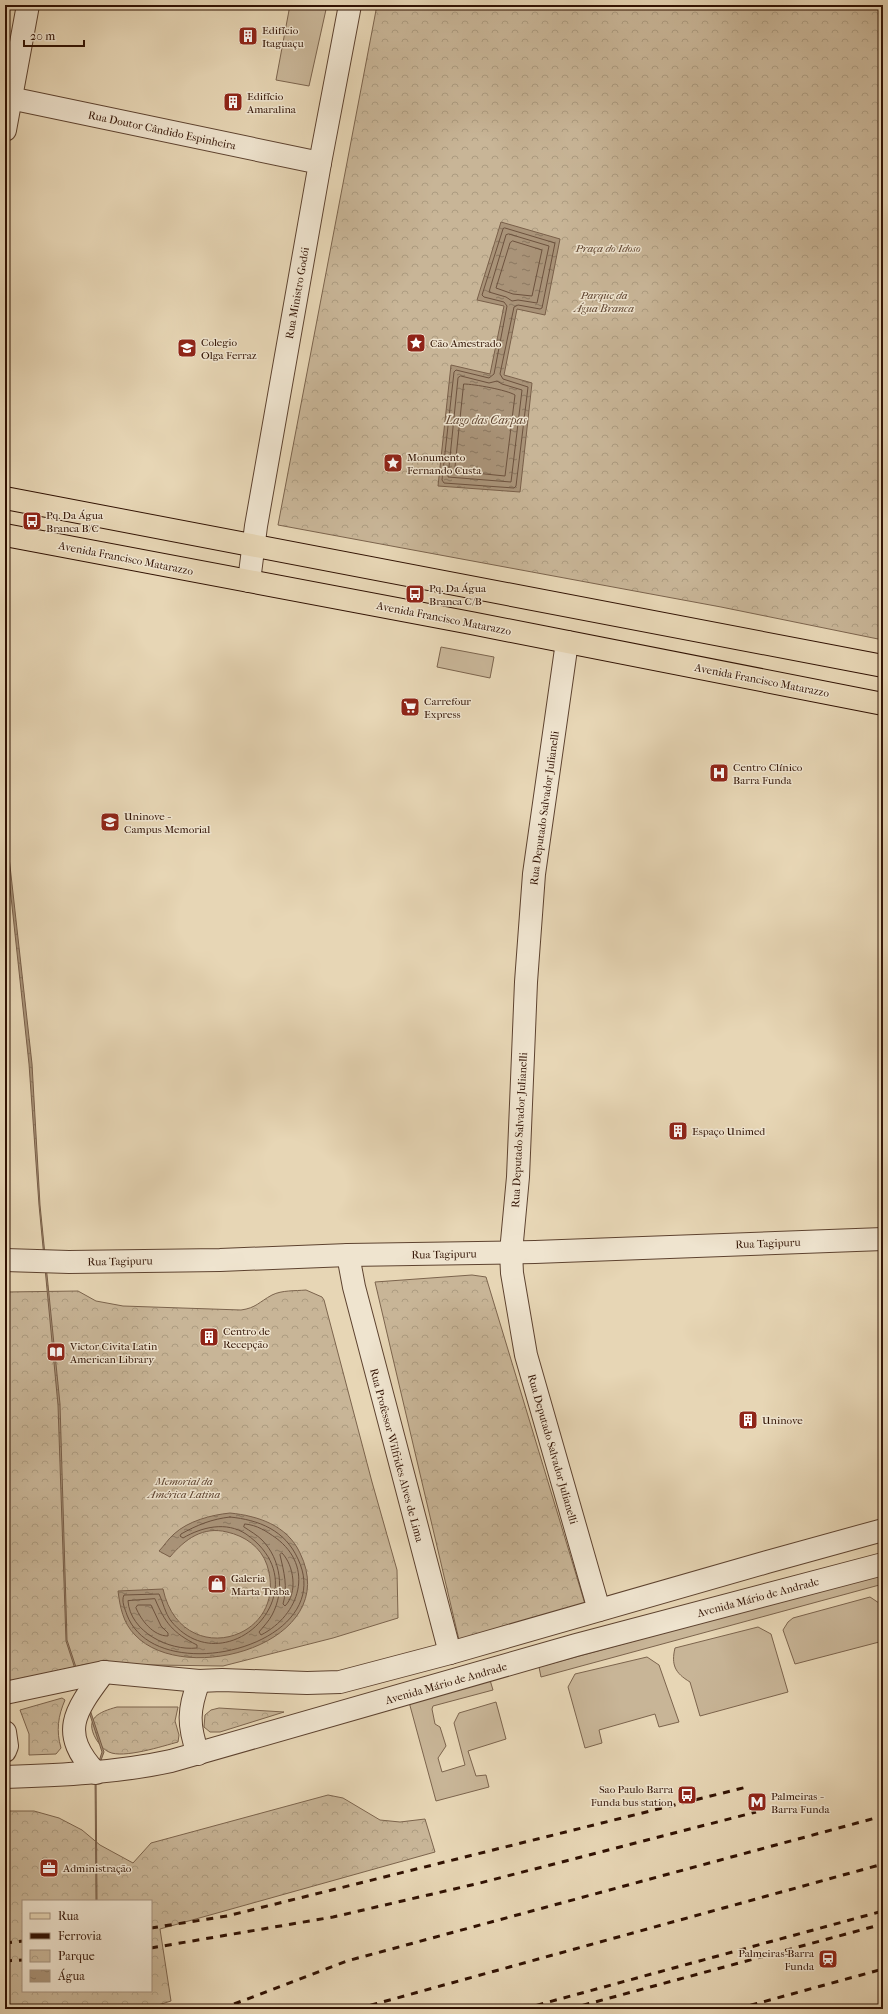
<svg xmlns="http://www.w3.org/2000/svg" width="888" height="2014" font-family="'IM FELL French Canon',serif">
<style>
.green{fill:#c8b597;stroke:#7c644d}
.park{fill:url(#park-crowns);stroke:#7c644d;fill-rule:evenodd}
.water{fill:url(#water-ripples);stroke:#795f49}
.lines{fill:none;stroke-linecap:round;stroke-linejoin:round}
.shore{stroke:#6d523e;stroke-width:1}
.minor-casing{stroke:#5e4330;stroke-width:24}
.major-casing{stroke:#311203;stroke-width:24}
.minor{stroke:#efe4cf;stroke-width:22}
.major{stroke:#e7d6b5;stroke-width:22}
.rail{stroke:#311203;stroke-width:3;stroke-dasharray:7 7;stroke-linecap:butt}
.labels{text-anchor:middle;stroke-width:3;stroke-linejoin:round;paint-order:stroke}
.poi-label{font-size:11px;fill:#311203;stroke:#efe4cf;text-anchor:start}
.street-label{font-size:11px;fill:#311203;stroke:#efe4cf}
.park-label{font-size:11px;font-style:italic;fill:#5e432f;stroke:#efe4cf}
.water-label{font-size:12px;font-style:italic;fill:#614632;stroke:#efe4cf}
</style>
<defs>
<pattern id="park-crowns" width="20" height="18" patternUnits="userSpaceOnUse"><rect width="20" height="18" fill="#c8b597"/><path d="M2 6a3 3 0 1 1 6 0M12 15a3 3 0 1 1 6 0" fill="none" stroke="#ac9b80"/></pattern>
<pattern id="water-ripples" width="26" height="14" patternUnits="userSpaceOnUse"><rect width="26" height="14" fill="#a99378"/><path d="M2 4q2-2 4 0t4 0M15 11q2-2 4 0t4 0" fill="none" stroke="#8a7760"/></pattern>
</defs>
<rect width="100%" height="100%" fill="#e7d6b5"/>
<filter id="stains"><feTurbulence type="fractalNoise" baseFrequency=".005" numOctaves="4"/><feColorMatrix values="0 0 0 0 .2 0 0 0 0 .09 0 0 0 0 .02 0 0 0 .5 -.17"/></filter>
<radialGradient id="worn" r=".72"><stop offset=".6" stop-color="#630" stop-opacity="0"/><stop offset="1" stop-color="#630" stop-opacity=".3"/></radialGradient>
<g class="green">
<polygon points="290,5 327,5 309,86 276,80"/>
<polygon points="441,647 494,657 490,678 437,667"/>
<polygon points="883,1573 883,1584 541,1677 539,1667"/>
<polygon points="870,1597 879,1603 883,1614 883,1641 795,1664 783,1630 788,1622 793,1618"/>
<path d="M758 1627 771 1634 788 1692 700 1716 690 1682C675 1673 671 1665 675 1648Z"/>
<polygon points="647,1657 659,1665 679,1722 659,1727 655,1714 599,1730 602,1743 585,1748 568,1687 575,1674"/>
<polygon points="490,1680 493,1690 433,1706 432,1709 435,1724 440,1727 446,1746 438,1758 442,1772 465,1765 454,1723 459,1713 496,1702 506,1739 468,1751 476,1776 486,1775 489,1787 436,1801 409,1702"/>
</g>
<g class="park">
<polygon points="377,5 883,5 883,640 721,607 278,525"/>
<polygon points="472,1275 486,1277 585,1604 459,1640 375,1282"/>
<path d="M306 1290 322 1297 324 1300 372 1482 397 1570 398 1618 333 1638 223 1666 87 1664 5 1683V1292L78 1291 96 1301 123 1306 241 1310C256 1308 259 1302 272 1295 282 1290 295 1291 306 1290Z"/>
<path d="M62 1698 65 1700C58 1716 56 1731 61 1748L56 1754 29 1755V1734L20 1710Z"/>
<path d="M117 1707H178L175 1721 179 1735 178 1742C163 1746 123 1759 109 1752 104 1750 99 1744 96 1739 84 1718 99 1712 117 1707Z"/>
<polygon points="219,1708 284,1712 220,1732 210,1732 204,1727 205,1715 211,1710"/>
<path d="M328 1795 343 1798 380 1820 400 1822 425 1819 435 1852 160 1929 171 2001 145 2009H5V1811H34L59 1818 82 1830 100 1845 133 1863 151 1843ZM23 1901H151V1991H23Z"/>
</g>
<g class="water">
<polygon points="501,222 560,239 545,315 517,309 504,375 532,383 520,492 438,486 451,365 490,374 504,306 477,300"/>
<polygon points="5,821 32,1064 40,1205 60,1404 67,1640 104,1752 96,1774 97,1901 96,1901 95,1774 102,1752 66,1641 58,1405 39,1205 29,1064 5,841"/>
<path d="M230 1513C258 1516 287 1525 300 1553 344 1643 185 1688 135 1635 123 1623 120 1607 118 1591L163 1589C181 1672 291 1640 267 1565 261 1547 245 1536 227 1532 203 1526 185 1539 170 1557L159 1551C164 1546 168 1539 174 1534 188 1521 211 1515 230 1513Z"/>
</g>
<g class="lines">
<g class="shore">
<polygon points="505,228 555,243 542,308 540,309 518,305 514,307 500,374 503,379 528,387 516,486 514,488 444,483 442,480 454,372 456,370 489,378 494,374 507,306 504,302 484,297 482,295 503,229"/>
<polygon points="509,234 549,246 537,303 518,300 512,301 506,297 489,292 506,235"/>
<polygon points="513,241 542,250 532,296 513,294 496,288 510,243"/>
<polygon points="461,376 489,383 497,381 502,384 522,390 511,482 448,477 458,378"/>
<path d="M464 384C474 384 507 390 515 395L505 476 455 471Z"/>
<path d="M230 1517C259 1520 285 1530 298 1559 339 1646 156 1691 127 1615 125 1609 121 1601 124 1595L159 1594C163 1602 165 1613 171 1621 226 1688 325 1589 246 1534 226 1521 202 1527 183 1538L180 1536 181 1534C197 1525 212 1519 230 1517Z"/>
<path d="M245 1524C257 1525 266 1531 276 1538 315 1567 300 1615 261 1635L259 1632C263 1627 269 1621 272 1615 285 1591 281 1559 262 1540 257 1535 250 1531 244 1527Z"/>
<path d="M282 1553C294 1565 298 1593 285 1606L283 1604C288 1587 284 1572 280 1555Z"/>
<path d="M155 1599C165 1623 173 1633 197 1645V1648C169 1651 130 1632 128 1601Z"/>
<path d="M138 1605H151L161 1626 168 1633V1636C153 1636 141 1620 136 1608Z"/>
</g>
<defs>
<g id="minor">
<polyline points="5,97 320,163"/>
<polyline points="5,130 28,5"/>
<polyline points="249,581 256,526 320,163 350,5"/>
<polyline points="567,642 534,874 526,982 518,1177 511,1252 512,1273 526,1355 599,1610"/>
<polyline points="348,1255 354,1287 450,1653"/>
<polyline points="5,1260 69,1262 220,1260 348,1255 535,1252 883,1239"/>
<polyline points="5,1693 104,1672 199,1681 222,1680 307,1683 340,1682 450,1653 767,1562 883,1530"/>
<polyline points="5,1732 7,1746 5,1751"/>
<path d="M198 1754C188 1725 188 1710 199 1681"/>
<path d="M96 1773C58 1732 75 1711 104 1672"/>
<path d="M5 1777C61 1775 116 1773 171 1761L576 1645 883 1564"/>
</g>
<g id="major">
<polyline points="5,498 883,666"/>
<polyline points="5,535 471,623 883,704"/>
</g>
</defs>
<use href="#minor" class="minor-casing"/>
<use href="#major" class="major-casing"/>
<use href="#minor" class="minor"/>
<use href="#major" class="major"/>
<g class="rail">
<polyline points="151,1928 227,1916 747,1787"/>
<polyline points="5,1943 23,1941"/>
<polyline points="151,1948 333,1917 480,1883 756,1812"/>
<polyline points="5,1961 23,1960"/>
<polyline points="221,2009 347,1961 883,1816"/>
<polyline points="357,2009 883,1864"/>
<polyline points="523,2009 883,1911"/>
<polyline points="569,2009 883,1924"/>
<polyline points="737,2009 883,1969"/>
</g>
</g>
<defs>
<symbol id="building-square" viewBox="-11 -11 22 22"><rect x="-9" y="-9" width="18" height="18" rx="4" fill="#8f2418" stroke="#efe4cf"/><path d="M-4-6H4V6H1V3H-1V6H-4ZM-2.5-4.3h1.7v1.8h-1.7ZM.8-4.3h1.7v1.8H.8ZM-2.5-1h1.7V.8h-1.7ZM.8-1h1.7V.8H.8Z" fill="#fff"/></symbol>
<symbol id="sight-square" viewBox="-11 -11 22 22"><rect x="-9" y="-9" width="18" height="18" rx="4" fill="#8f2418" stroke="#efe4cf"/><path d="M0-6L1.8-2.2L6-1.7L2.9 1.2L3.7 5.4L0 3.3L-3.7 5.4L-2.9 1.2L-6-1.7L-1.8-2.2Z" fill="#fff"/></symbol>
<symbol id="school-square" viewBox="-11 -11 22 22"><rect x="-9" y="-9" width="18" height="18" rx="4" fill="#8f2418" stroke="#efe4cf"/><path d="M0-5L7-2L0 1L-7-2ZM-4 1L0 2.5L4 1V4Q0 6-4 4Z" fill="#fff"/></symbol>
<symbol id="bus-square" viewBox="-11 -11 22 22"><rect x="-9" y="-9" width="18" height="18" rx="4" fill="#8f2418" stroke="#efe4cf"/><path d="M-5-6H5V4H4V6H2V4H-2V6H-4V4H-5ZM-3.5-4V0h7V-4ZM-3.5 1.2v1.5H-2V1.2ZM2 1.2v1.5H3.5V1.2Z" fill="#fff"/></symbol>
<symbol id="supermarket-square" viewBox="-11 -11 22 22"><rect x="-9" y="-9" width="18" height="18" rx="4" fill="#8f2418" stroke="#efe4cf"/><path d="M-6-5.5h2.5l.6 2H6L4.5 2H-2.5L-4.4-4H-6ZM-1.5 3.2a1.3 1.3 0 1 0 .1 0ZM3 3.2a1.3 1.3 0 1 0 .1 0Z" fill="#fff"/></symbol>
<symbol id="hospital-square" viewBox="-11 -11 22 22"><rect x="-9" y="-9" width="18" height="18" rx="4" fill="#8f2418" stroke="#efe4cf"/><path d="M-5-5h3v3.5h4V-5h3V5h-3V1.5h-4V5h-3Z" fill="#fff"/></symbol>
<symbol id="university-square" viewBox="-11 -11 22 22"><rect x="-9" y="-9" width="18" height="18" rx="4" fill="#8f2418" stroke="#efe4cf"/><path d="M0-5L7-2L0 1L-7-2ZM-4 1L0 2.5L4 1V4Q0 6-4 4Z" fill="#fff"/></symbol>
<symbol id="library-square" viewBox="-11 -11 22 22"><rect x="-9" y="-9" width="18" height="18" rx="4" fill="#8f2418" stroke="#efe4cf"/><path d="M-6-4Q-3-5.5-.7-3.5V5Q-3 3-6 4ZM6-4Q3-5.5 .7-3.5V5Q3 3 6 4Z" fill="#fff"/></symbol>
<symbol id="shop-square" viewBox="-11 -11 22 22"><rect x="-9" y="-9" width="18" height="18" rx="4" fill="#8f2418" stroke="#efe4cf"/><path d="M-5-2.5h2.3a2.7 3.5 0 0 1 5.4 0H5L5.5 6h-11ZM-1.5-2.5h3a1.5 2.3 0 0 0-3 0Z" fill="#fff"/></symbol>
<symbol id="metro-square" viewBox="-11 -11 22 22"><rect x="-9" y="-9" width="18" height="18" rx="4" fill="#8f2418" stroke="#efe4cf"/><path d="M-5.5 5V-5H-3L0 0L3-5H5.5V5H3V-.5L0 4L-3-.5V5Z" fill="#fff"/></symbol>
<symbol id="office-square" viewBox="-11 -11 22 22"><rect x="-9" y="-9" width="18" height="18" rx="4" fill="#8f2418" stroke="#efe4cf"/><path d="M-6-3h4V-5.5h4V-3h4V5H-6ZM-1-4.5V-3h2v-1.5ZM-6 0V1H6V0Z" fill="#fff"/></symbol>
<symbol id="station-square" viewBox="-11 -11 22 22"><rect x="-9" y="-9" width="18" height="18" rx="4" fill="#8f2418" stroke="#efe4cf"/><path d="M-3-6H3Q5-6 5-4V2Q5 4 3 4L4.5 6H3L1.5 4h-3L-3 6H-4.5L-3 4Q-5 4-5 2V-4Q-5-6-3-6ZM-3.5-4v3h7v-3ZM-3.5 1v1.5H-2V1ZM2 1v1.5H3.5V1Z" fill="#fff"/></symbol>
</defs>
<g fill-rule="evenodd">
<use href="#building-square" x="237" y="25" width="22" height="22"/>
<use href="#building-square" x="222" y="91" width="22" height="22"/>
<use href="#sight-square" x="405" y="332" width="22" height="22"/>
<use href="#school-square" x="176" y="337" width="22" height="22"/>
<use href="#sight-square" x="382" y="452" width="22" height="22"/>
<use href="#bus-square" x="21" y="510" width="22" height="22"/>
<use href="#bus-square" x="404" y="583" width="22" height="22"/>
<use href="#supermarket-square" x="399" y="696" width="22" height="22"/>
<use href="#hospital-square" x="708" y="762" width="22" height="22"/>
<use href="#university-square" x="99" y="811" width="22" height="22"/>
<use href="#building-square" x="667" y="1120" width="22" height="22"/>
<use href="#building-square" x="198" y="1326" width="22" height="22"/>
<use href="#library-square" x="45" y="1341" width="22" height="22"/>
<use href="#building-square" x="737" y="1409" width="22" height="22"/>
<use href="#shop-square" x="206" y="1573" width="22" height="22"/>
<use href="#bus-square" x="676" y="1784" width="22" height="22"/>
<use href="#metro-square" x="746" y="1791" width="22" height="22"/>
<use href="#office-square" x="38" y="1857" width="22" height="22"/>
<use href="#station-square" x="817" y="1948" width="22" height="22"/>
</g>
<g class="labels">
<g class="poi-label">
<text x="262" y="34">Edifício<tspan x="262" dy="13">Itaguaçu</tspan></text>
<text x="247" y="100">Edifício<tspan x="247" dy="13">Amaralina</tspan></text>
<text x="201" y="346">Colegio<tspan x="201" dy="13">Olga Ferraz</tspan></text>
<text x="430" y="347">Cão Amestrado</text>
<text x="407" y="461">Monumento<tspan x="407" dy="13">Fernando Custa</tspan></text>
<text x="46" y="519">Pq. Da Água<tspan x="46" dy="13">Branca B/C</tspan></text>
<text x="429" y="592">Pq. Da Água<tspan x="429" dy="13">Branca C/B</tspan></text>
<text x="424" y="705">Carrefour<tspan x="424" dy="13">Express</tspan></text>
<text x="733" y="771">Centro Clínico<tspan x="733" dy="13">Barra Funda</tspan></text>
<text x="124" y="820">Uninove -<tspan x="124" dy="13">Campus Memorial</tspan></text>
<text x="692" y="1135">Espaço Unimed</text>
<text x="223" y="1335">Centro de<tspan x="223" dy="13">Recepção</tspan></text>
<text x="70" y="1350">Victor Civita Latin<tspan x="70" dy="13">American Library</tspan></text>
<text x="762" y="1424">Uninove</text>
<text x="231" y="1582">Galeria<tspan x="231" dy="13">Marta Traba</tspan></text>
<text x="673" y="1793" text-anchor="end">Sao Paulo Barra<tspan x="673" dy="13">Funda bus station</tspan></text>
<text x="771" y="1800">Palmeiras -<tspan x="771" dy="13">Barra Funda</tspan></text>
<text x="63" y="1872">Administração</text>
<text x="814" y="1957" text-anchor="end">Palmeiras-Barra<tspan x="814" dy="13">Funda</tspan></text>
</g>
<g class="street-label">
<text transform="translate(162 130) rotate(12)" y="4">Rua Doutor Cândido Espinheira</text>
<text transform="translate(297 293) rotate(-80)" y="4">Rua Ministro Godói</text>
<text transform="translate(126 558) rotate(11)" y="4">Avenida Francisco Matarazzo</text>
<text transform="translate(444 618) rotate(11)" y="4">Avenida Francisco Matarazzo</text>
<text transform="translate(762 680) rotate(11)" y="4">Avenida Francisco Matarazzo</text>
<text transform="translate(544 808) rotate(-82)" y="4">Rua Deputado Salvador Julianelli</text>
<text transform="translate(519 1130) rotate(-87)" y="4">Rua Deputado Salvador Julianelli</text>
<text transform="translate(768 1243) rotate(-2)" y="4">Rua Tagipuru</text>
<text transform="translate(444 1254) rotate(-1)" y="4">Rua Tagipuru</text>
<text transform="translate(120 1261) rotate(-1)" y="4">Rua Tagipuru</text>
<text transform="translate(553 1449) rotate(74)" y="4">Rua Deputado Salvador Julianelli</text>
<text transform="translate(397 1455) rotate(75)" y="4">Rua Professor Wilfrides Alves de Lima</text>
<text transform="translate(758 1597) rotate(-15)" y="4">Avenida Mário de Andrade</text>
<text transform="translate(446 1683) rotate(-16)" y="4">Avenida Mário de Andrade</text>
</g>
<g class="park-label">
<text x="608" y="252">Praça do Idoso</text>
<text x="604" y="299">Parque da<tspan x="604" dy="13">Água Branca</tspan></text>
<text x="184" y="1485">Memorial da<tspan x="184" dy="13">América Latina</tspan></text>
</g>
<g class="water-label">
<text x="486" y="424">Lago das Carpas</text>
</g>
</g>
<rect width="888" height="2014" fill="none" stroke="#e7d6b5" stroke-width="20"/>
<rect x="6" y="6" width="876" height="2002" fill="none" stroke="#311203" stroke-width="2"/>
<rect x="10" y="10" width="868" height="1994" fill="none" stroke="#311203"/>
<rect x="22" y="1900" width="130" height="92" fill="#efe4cf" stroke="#a3907d"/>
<rect x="30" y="1913" width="20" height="6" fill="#e7d6b5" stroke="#a3907d"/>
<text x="58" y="1920" font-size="12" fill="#311203">Rua</text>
<rect x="30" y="1933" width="20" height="6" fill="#311203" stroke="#a3907d"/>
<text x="58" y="1940" font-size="12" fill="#311203">Ferrovia</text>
<rect x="30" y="1950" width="20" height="12" fill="url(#park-crowns)" stroke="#a3907d"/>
<text x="58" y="1960" font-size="12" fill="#311203">Parque</text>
<rect x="30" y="1970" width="20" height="12" fill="url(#water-ripples)" stroke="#a3907d"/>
<text x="58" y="1980" font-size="12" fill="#311203">Água</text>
<path d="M24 40v6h60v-6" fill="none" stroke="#311203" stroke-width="2"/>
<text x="30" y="40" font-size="12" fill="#311203" stroke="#efe4cf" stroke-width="3" paint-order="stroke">20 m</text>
<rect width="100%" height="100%" filter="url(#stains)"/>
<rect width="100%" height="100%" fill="url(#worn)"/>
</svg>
